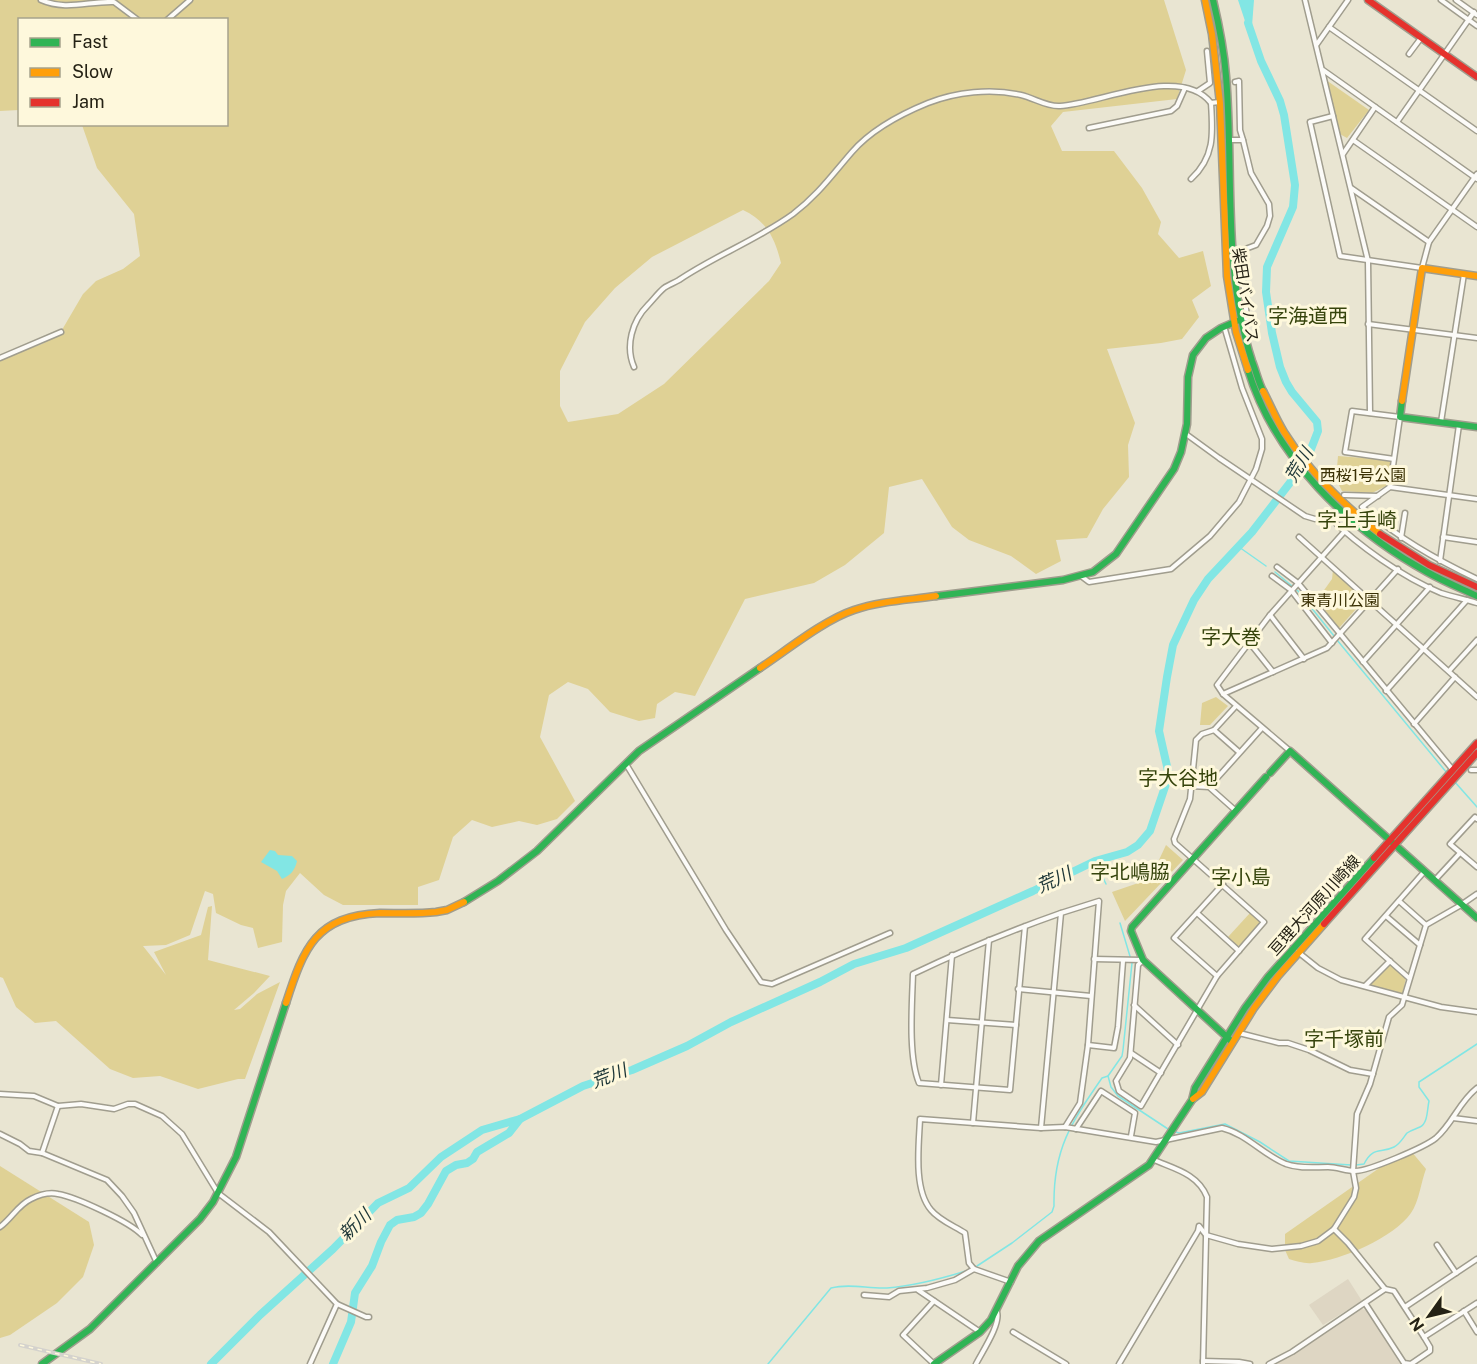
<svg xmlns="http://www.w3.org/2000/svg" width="1477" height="1364" font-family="'Public Sans','Noto Sans JP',sans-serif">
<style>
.industrial{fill:#ded6c3}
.green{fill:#dfd195;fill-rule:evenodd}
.water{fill:#82e6e4}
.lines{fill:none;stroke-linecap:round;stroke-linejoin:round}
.stream{stroke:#82e6e4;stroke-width:1.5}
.river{stroke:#82e6e4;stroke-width:8}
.street-tunnel{stroke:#c2beac;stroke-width:4;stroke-dasharray:4 2;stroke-linecap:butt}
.street-casing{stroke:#a09d8e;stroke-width:7}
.fast-casing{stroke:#a09d8e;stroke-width:9}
.slow-casing{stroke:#a09d8e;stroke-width:9}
.jam-casing{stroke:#a09d8e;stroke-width:9}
.street{stroke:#fcfbf8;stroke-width:4}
.fast{stroke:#30b455;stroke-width:6}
.slow{stroke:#ff9f0a;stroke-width:6}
.jam{stroke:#e5322d;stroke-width:6}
.rail-casing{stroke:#d4d2cd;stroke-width:4}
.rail{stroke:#fef8dc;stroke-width:1.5;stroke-dasharray:4.5;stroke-linecap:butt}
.labels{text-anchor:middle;stroke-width:6;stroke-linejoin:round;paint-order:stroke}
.street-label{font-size:16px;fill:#252215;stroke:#fef8dc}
.park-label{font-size:16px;fill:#3b3105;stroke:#fef8dc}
.water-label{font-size:18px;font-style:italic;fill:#1d3637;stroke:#fef8dc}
.quarter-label{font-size:20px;fill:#36440c;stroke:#fef8dc}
</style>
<rect width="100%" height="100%" fill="#e9e5d2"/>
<g class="industrial">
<polygon points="1348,1279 1362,1301 1323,1325 1309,1305"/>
<polygon points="1361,1309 1366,1310 1401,1364 1277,1364"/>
</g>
<g class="green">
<path d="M0 0H1164L1186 70 1177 99 1063 112 1051 126 1062 151H1114L1142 188 1161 222 1158 234 1179 258 1203 251 1211 286 1192 300 1199 317 1182 339 1161 343 1107 349 1135 423 1128 445 1129 477 1103 509 1087 538 1056 540 1061 561 1036 574 1011 556 969 540 952 527 922 479 889 487 884 533 845 565 814 583 745 599 695 696 675 692 657 704 655 718 639 721 610 712 588 689 568 682 549 695 540 737 575 801 557 819 537 825 519 821 492 827 472 820 453 837 439 880 418 887V905H343L324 895 300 873 286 891 283 905 282 942 258 948 253 928 241 925 216 913 213 894 205 891 190 935 166 945 143 946 166 975 154 952 201 935 208 907 212 906 208 960 270 976 254 993 234 1010 240 1009 257 994 280 982 245 1079H238L198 1089 160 1076 133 1078 110 1069 56 1021 35 1023 16 1007 3 978 0 977V359L42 344 59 335 83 294 96 281 123 269 140 256 134 214 97 168 82 125 226 124V20H20L19 110 0 111ZM743 210C767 221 775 239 781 263L769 281 664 384 618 414 568 422 560 406V371L585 322 615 288 652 257Z"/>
<polygon points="1326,80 1369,110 1347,138 1338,133"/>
<polygon points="1338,456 1389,460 1391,463 1386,486 1372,493 1342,491 1336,479"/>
<polygon points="1333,570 1365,599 1339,628 1317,600 1332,579"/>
<polygon points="1216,697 1228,706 1210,725 1200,725 1202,703"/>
<polygon points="1166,845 1183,860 1125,921 1112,892 1150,879"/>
<polygon points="1250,913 1260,921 1260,924 1240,945 1238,946 1228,937"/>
<polygon points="1387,965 1390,965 1406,978 1402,995 1372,987 1371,984"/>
<path d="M1411 1151 1426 1169C1421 1182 1419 1202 1411 1213 1393 1238 1342 1260 1312 1263 1305 1264 1296 1261 1289 1259L1285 1250V1234L1385 1164Z"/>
<polygon points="0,1166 89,1222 94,1245 83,1277 57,1303 10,1335 0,1338"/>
</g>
<g class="water">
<polygon points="1238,0 1254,0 1251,39"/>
<path d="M270 850 275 851 278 855 292 856 297 861C295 870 291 875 282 879L277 871 261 862Z"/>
</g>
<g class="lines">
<g class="stream">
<polyline points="1239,547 1266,566"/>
<polyline points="1275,572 1298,591 1334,636"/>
<polyline points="1337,640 1447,773"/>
<polyline points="1454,781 1477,807"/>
<polyline points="1095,861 1106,884"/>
<polyline points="1108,1076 1111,1087 1118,1096 1168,1129"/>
<polyline points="1173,1131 1179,1133 1225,1124 1260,1142 1289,1161 1351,1165"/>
<path d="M1356 1165 1364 1164C1373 1146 1380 1154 1394 1147 1400 1144 1403 1138 1407 1133 1411 1130 1416 1129 1420 1127 1428 1123 1427 1110 1429 1101L1419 1087V1082L1477 1044"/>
<path d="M977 1266 1012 1243 1052 1212 1054 1206C1053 1149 1071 1123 1102 1078L1108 1076 1122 1056 1123 1050 1132 963 1120 923"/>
<path d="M768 1364 831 1288C850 1283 868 1289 887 1288 914 1286 940 1279 966 1271"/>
</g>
<g class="river">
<polyline points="211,1364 260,1315 333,1249 378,1203 409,1188 441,1157 482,1130 520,1119"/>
<polyline points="333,1364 351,1322 355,1293 372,1266 381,1242 390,1225 397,1220 414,1217 421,1213 428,1204 446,1171 456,1165 467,1163 473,1159 477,1152 509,1133 520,1119 583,1086 632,1070 687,1046 731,1022 820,982 854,964 906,948 1033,891 1095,861 1127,852 1138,845 1150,831 1169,775 1159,731 1167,677 1173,645 1179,632 1194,600 1208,579 1252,532 1306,462 1318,431 1317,422 1292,392 1286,382 1280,367 1272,333 1266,292 1267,267 1293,207 1295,185 1284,115 1280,101 1261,61 1248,23"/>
</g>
<polyline class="street-tunnel" points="1329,512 1335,505"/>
<defs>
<g id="street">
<path d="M41 0C66 11 89 1 114 2L138 20"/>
<polyline points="1305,0 1368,261 1370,413"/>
<polyline points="1441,0 1477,26"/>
<polyline points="1456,0 1477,15"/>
<polyline points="167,20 190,0"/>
<polyline points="1329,27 1477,131"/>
<polyline points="1317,44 1348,0"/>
<polyline points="1409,54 1421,38"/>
<polyline points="1323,70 1477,179"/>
<polyline points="1235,82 1239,81 1240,130 1243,140"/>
<polyline points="1198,91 1210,83 1207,51"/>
<polyline points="1333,116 1310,122 1340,256 1422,268 1429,242 1477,174"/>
<polyline points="1397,122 1474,12"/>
<polyline points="1089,128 1171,111 1177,106 1185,88"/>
<polyline points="1230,140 1243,140 1251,173 1269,204 1270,216 1267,226 1256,245 1240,251 1247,318 1242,319"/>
<polyline points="1353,140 1477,227"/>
<polyline points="1343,154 1375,107"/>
<path d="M1191 179C1215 157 1213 133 1211 103"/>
<polyline points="1351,188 1429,242"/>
<polyline points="1368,324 1477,338"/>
<polyline points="0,358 61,332"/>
<path d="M634 367C625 346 632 321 648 305 653 300 658 293 664 288 668 285 674 283 679 280 716 255 757 240 793 214 818 195 832 175 852 152 871 130 901 114 928 103 956 92 991 88 1021 95 1034 98 1047 107 1060 106 1099 104 1181 64 1211 103L1219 102"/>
<polyline points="1441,422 1464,274"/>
<path d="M1186 434 1219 458 1305 516 1315 519 1329 517C1359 546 1402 577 1441 593 1453 597 1465 599 1477 603"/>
<polyline points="1390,487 1400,417 1352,411 1345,452 1394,459"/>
<polyline points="1344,495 1378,496"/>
<path d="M1477 499 1390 487 1362 507C1399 538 1433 558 1477 579"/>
<polyline points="1299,537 1477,697"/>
<polyline points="1443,537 1477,542"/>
<polyline points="1401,538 1405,513"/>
<polyline points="1440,561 1459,425"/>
<polyline points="1277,567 1298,583 1453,770"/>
<polyline points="1081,576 1089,582 1171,569 1210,536 1239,502 1256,469 1262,449 1262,439 1242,388 1224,326"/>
<polyline points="1272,576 1291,590 1332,643"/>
<polyline points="1270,615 1304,659"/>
<polyline points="1249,642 1273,672"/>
<polyline points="1363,662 1430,587"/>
<polyline points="1449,671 1477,640"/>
<polyline points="1386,691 1467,600"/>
<polyline points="1223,694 1327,648 1398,569"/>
<polyline points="1414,724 1455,677"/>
<polyline points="1214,730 1239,752"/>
<polyline points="1290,751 1223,694 1217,685 1270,615 1344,532"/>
<polyline points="626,764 726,930 761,982 772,984 890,933"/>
<polyline points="1471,770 1477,770"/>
<polyline points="1191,786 1209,787 1236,811"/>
<polyline points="1209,787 1262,728"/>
<polyline points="1477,819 1475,817 1450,844 1477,867"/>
<polyline points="1435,880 1460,853"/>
<polyline points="1399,901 1426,925"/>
<polyline points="1197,913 1239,951"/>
<polyline points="1386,916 1420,945"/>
<path d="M1025 926 1010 1090 919 1083C908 1056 912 1005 913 974 961 951 1010 931 1061 913"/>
<polyline points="1298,952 1318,968 1341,980 1441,1007 1477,1012"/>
<polyline points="1094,959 1142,960"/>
<polyline points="1143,960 1138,965 1130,1058 1116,1081 1119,1091 1141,1106 1217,976 1264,922 1175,843 1174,839 1190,799 1196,740 1202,734 1214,730 1236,706"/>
<polyline points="1217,976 1174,938 1223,884"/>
<polyline points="1409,978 1365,939 1424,872"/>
<polyline points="1365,986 1390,961"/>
<polyline points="1018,989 1091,996"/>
<polyline points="1134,1005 1178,1045"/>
<polyline points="947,1020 1016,1025"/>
<polyline points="1239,1033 1279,1043 1288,1043 1309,1050 1350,1070 1373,1074"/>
<polyline points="1088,1045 1114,1048 1118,1027 1123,961"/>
<polyline points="1131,1053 1161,1073"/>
<polyline points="941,1085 952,955"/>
<polyline points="0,1094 34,1096 58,1106 81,1104 114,1109 128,1104 135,1104 162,1116 182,1134 218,1193 269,1232 337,1304 366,1317 369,1317"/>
<polyline points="1453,1118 1477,1121"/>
<polyline points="973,1123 989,940"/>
<polyline points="1041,1128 1061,913 1099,901 1088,1045 1080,1103 1065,1127"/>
<polyline points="1076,1129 1101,1091 1135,1113 1131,1136"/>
<polyline points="0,1134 20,1144 29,1151 42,1153 107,1180 122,1196 134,1213 157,1263"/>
<polyline points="42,1153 58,1106"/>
<path d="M1154 1160C1175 1169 1198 1174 1207 1197L1203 1364"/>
<path d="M0 1227C12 1218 18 1205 31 1199 39 1195 49 1192 58 1194 76 1197 130 1222 142 1235"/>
<polyline points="1334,1229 1348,1243 1385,1289"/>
<polyline points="1437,1245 1456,1273"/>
<path d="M1011 1282 974 1269 969 1263 965 1233C954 1226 939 1220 931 1210 913 1189 919 1144 920 1119L1041 1128 1065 1127 1156 1142 1222 1128C1247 1134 1263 1155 1286 1164 1300 1169 1314 1167 1328 1167 1337 1167 1346 1171 1355 1171 1369 1171 1425 1147 1436 1138 1453 1123 1459 1102 1477 1088"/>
<polyline points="918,1290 980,1332"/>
<polyline points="864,1295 889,1297 899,1291 927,1288 955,1280 974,1269"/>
<polyline points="1365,1303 1404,1363 1411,1364 1430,1351 1430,1347 1424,1337"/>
<polyline points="1405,1307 1477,1259"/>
<polyline points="1464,1311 1477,1332"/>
<polyline points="1013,1332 1066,1364"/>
<polyline points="1203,1361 1239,1362 1250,1364"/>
<polyline points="310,1364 337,1304"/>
<polyline points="934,1364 903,1335 934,1301"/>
<path d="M976 1364C982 1352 1001 1324 997 1312"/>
<polyline points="1119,1364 1198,1231 1199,1226 1206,1235 1238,1244 1272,1249 1301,1246 1318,1241 1334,1229 1354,1197 1356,1188 1353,1171 1357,1114 1370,1084 1389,1017 1402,1005 1426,925 1461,905 1477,894"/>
<polyline points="1269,1364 1292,1352 1385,1289 1394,1291 1424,1337 1477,1303"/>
</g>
<g id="fast">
<path d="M1213 0C1219 25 1224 50 1226 76 1234 171 1222 269 1252 361 1256 371 1258 381 1263 391"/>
<path d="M1248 370C1275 458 1349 529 1427 572 1443 581 1460 588 1477 596"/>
<polyline points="1402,401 1400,417 1477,427"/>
<polyline points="936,596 1063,580 1093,572 1116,554 1174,469 1181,452 1187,424 1188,377 1193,355 1206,338 1221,328 1237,321"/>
<polyline points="1270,773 1290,751 1477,918"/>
<polyline points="464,902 498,881 537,851 639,751 760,668"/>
<polyline points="1230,1040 1143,960 1131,931 1132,927 1266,777"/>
<polyline points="42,1364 90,1329 200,1219 213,1202 236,1157 286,1003"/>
<polyline points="934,1364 980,1332 991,1320 1018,1266 1039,1241 1149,1165 1192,1100 1195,1088 1245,1008 1268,977 1374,858"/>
</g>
<g id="slow">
<polyline points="1205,0 1212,34 1220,103 1227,276 1236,332 1248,370"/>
<path d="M1263 391C1270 404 1276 419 1284 432 1310 473 1343 504 1380 534"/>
<polyline points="1402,401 1422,268 1477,276"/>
<path d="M760 668C787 650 824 620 854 610 880 601 909 600 936 596"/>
<path d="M286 1003C304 947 316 916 380 913 399 913 417 914 436 912L447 910 464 902"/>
<polyline points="1193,1099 1202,1092 1254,1008 1278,976 1324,924"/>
</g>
<g id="jam">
<polyline points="1368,0 1477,77"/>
<polyline points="1380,534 1429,565 1477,587"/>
<polyline points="1374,858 1477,743"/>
<polyline points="1324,924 1477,753"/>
</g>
</defs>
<use href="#street" class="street-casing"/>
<use href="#fast" class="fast-casing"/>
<use href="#slow" class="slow-casing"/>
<use href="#jam" class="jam-casing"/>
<use href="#street" class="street"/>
<use href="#fast" class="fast"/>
<use href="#slow" class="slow"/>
<use href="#jam" class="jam"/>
<defs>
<polyline id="rail" points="20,1345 101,1364"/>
</defs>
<use href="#rail" class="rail-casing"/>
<use href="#rail" class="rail"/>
</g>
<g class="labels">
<g class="street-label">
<text transform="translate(1246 295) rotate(81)" y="6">柴田バイパス</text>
<text transform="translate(1314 905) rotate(-48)" y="6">亘理大河原川崎線</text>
</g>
<g class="park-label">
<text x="1363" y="481">西桜1号公園</text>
<text x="1340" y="606">東青川公園</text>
</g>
<g class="water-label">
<text transform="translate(1299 465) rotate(-59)" y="6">荒川</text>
<text transform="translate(1054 880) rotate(-25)" y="6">荒川</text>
<text transform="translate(609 1076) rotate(-21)" y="6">荒川</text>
<text transform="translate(355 1225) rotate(-44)" y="6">新川</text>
</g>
<g class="quarter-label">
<text x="1308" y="323">字海道西</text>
<text x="1357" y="527">字土手崎</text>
<text x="1231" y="644">字大巻</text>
<text x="1178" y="785">字大谷地</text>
<text x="1130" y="879">字北嶋脇</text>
<text x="1241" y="884">字小島</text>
<text x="1344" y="1046">字千塚前</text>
</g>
</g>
<rect x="18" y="18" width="210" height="108" fill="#fef8dc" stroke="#a7a28c" stroke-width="1.5"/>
<rect x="30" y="38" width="30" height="9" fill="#30b455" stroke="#a7a28c" stroke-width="1.5"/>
<text x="72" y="48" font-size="18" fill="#252215">Fast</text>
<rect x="30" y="68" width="30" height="9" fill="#ff9f0a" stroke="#a7a28c" stroke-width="1.5"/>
<text x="72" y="78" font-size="18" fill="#252215">Slow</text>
<rect x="30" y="98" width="30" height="9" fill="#e5322d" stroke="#a7a28c" stroke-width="1.5"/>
<text x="72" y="108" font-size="18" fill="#252215">Jam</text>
<g transform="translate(1429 1316) rotate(236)" stroke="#fef8dc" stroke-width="4.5" paint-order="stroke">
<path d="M0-4.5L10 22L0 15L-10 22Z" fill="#252215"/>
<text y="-9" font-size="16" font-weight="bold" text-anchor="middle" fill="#252215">N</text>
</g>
</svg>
